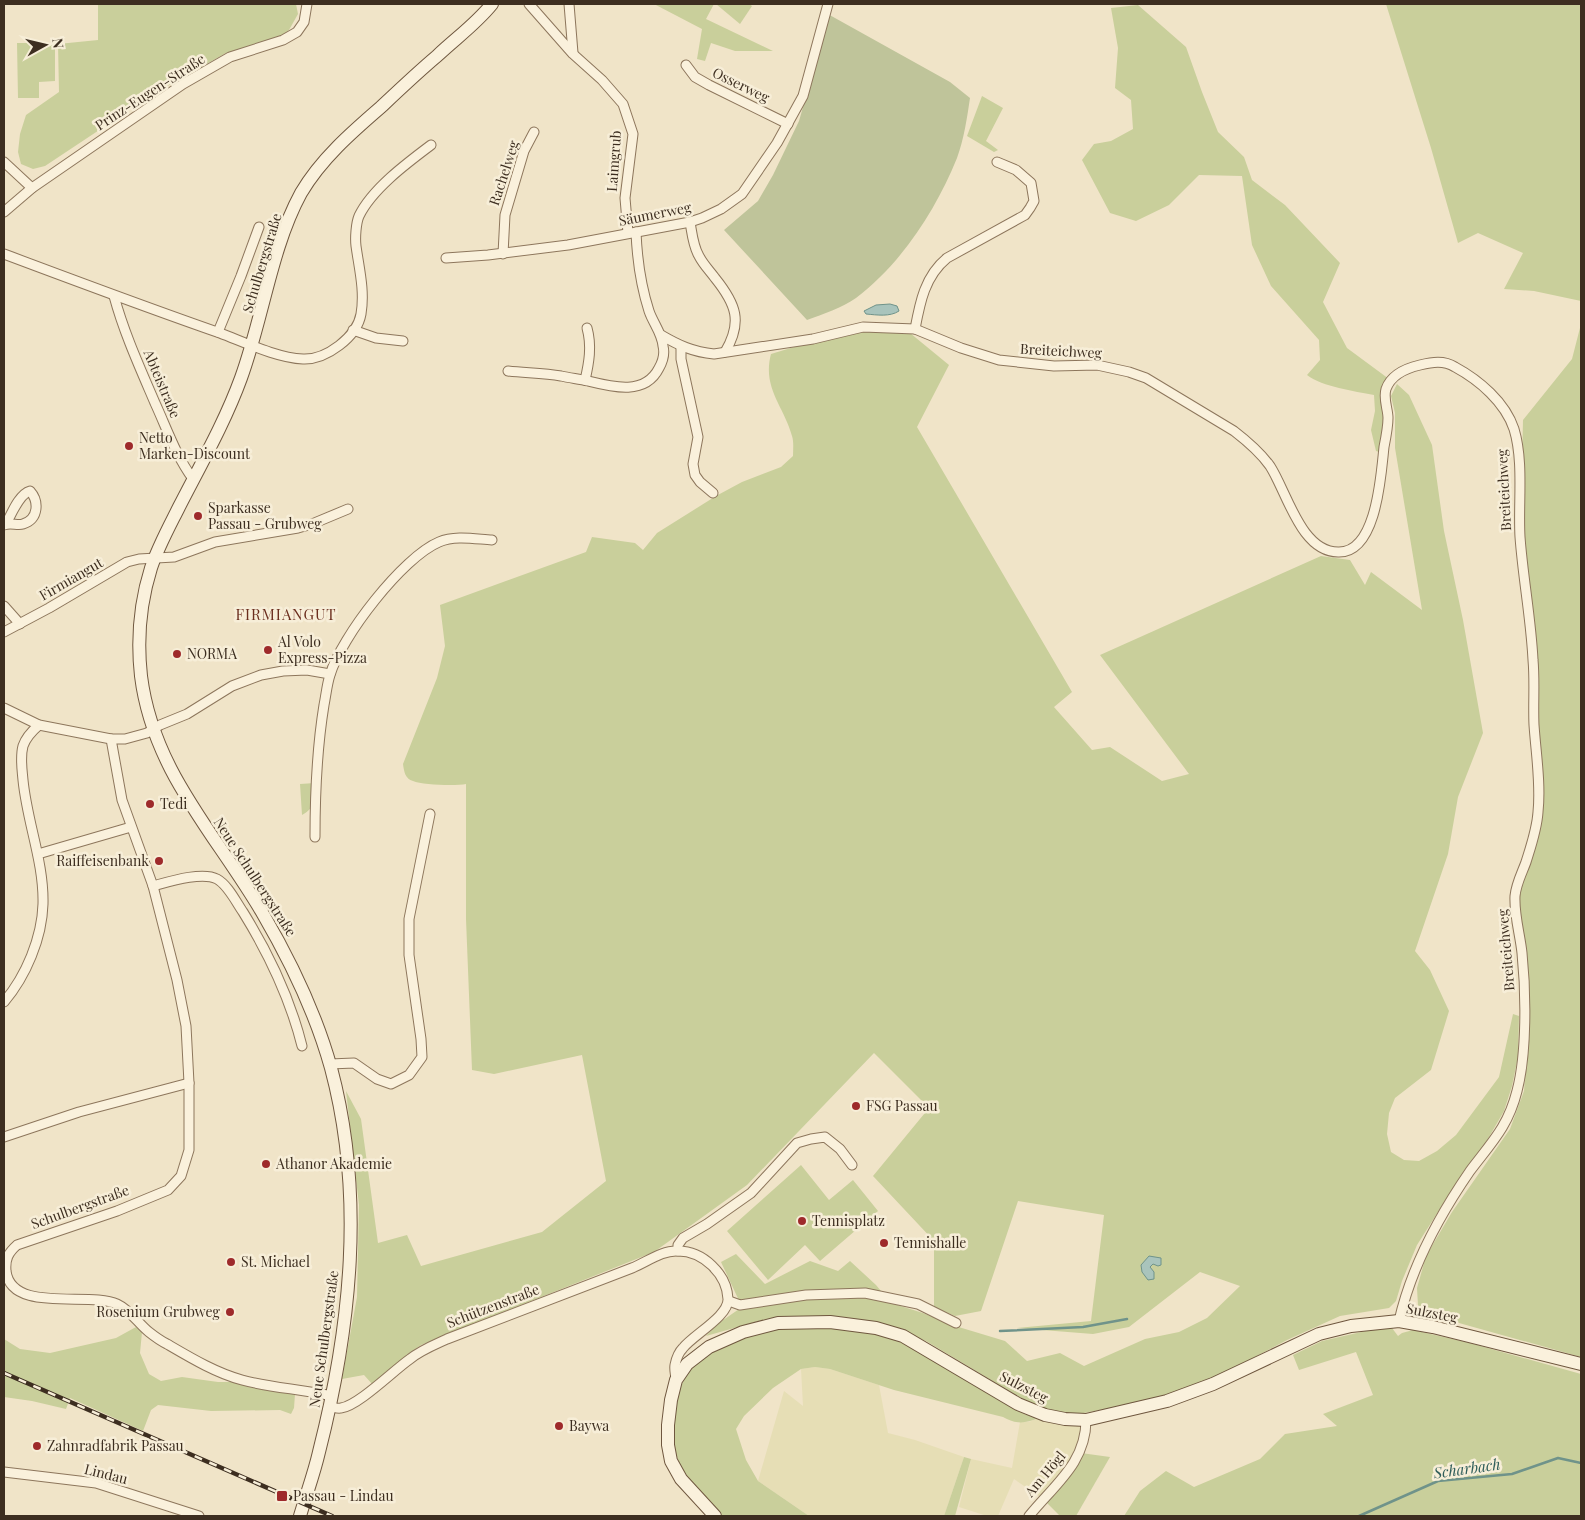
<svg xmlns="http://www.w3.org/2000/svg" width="1585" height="1520" font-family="'Playfair Display',serif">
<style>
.farmland{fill:#e6deb5}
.green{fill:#c9cf9b}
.cemetery{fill:#bfc49a}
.water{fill:#a9c4bc;stroke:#6f938a}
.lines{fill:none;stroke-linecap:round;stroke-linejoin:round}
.stream{stroke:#6f938a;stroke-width:2.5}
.street-casing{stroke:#8d765c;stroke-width:11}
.secondary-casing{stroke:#6f573f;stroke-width:14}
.street{stroke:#faf1dc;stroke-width:9}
.secondary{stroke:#faf1dc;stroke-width:12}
.rail-casing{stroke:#3d2e20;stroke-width:4.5}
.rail{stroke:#f7eed8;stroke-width:2.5;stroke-dasharray:8;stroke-linecap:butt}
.poi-dot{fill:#9e2a2b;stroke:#f7eed8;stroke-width:2}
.labels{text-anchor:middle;stroke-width:5;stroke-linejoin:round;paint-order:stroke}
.street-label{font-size:14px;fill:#3d2e20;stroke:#f7eed8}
.poi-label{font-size:14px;fill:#3d2e20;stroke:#f7eed8;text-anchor:start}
.neighbourhood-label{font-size:15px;letter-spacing:1px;fill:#6b2e1e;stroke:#f7eed8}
.water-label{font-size:15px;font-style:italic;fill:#2f5d5a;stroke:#f7eed8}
</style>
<rect width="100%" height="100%" fill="#f0e4c8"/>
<g class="farmland">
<polygon points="815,1367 830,1369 879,1385 888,1433 915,1440 964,1457 944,1516 809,1516 758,1481 784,1391 803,1406 801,1369"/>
<polygon points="1045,1415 1086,1420 1081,1453 1043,1499 1014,1479 998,1516 987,1516 959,1507 971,1459 1012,1468 1020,1422 1029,1422"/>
</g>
<g class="green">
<polygon points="98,4 296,4 298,14 289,30 279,38 226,53 155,93 45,166 33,169 21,164 18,152 20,134 26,115 59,92 58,44 98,40"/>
<polygon points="654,4 714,4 706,19 773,51 735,51 711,43 705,61 697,59 702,29"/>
<polygon points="716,4 749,4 752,6 740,24"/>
<polygon points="1386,4 1581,4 1581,301 1534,291 1504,289 1523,253 1478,233 1458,243 1431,148"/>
<path d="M1138 5 1186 47 1202 92 1218 132 1244 157 1252 180 1285 205 1340 263 1323 302 1347 348 1389 379 1386 418 1382 453 1376 451 1371 430 1375 411 1374 395C1354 391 1323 387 1307 375L1320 360 1319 340 1271 286 1252 245 1242 176 1199 175 1169 205 1136 221 1110 213 1082 160 1094 144 1111 141 1133 129 1131 100 1115 88 1118 48 1111 8Z"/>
<polygon points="17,43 55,43 55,81 39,82 39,98 18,98"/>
<polygon points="982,96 1003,108 986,141 998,150 994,152 967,136"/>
<polygon points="1581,324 1581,1357 1434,1316 1418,1306 1417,1288 1426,1256 1452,1212 1510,1129 1524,1091 1527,1049 1517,911 1521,887 1542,804 1527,611 1522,461 1523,420 1572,359"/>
<path d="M885 331 910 333 949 365 917 427 1072 692 1054 707 1092 750 1110 747 1162 781 1189 774 1100 655 1321 556 1350 560 1365 585 1371 572 1422 610 1395 448V413L1391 396 1397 384 1409 395 1432 445 1444 531 1463 620 1483 733 1458 797 1448 854 1415 951 1430 970 1449 1011 1431 1070 1395 1098 1389 1113 1387 1134 1391 1152 1404 1160 1419 1161 1437 1151 1456 1135 1499 1077 1513 1014 1519 1016 1518 1057 1512 1086 1504 1111 1485 1144 1464 1171 1417 1245 1402 1281 1396 1301 1389 1308 1340 1316 1287 1340 1230 1370 1178 1392 1121 1406 1078 1414 1056 1413 1026 1401 926 1341 878 1323 845 1317 806 1316 762 1320 706 1336 716 1325 742 1307 721 1262 736 1254 765 1284 810 1261 838 1271 850 1261 876 1285 891 1303 923 1313 952 1325 1005 1341 1027 1361 1060 1353 1084 1366 1145 1339 1179 1332 1207 1318 1240 1286 1200 1272 1129 1327 1093 1334 1017 1328 1091 1321 1104 1215 1018 1201 981 1311 955 1316 934 1307V1241L873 1176 929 1108 874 1053 747 1185 654 1252 421 1345 407 1355 373 1385 364 1375 342 1379 357 1297 359 1205 346 1091 361 1119 378 1243 407 1235 421 1266 542 1232 606 1181 582 1055 494 1074 472 1070 466 919V784C456 786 422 785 413 781 405 779 404 771 403 764L437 678 445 646 440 605 586 552 592 537 635 543 643 550 657 533 716 496 742 482 781 467 793 456C793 450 794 442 792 436 784 406 762 388 771 354L794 347 858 332Z"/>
<path d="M315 783C314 798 317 807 302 815L300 784Z"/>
<polygon points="801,1165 829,1200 853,1180 878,1211 820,1261 805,1245 768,1280 727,1231"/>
<polygon points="136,1327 142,1332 140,1353 149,1374 161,1381 182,1377 218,1382 231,1382 261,1389 295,1394 294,1408 291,1414 280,1410 211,1411 158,1405 151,1410 143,1431 70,1398 66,1409 32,1401 4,1397 4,1339 20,1349 50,1353 116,1338"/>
<path d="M774 1328H831L865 1331 891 1337 915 1349 1024 1414 1038 1418C1025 1424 1015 1424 1003 1417L894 1390 830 1369 815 1367 801 1369 773 1388 744 1416 736 1429 746 1460 758 1481 809 1516H720C704 1500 688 1484 679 1462 668 1438 674 1390 690 1370 698 1361 713 1350 724 1345 739 1337 758 1333 774 1328Z"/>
<polygon points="1392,1328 1398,1336 1402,1333 1413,1330 1470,1343 1581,1374 1581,1516 1124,1516 1140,1491 1166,1471 1194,1487 1260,1459 1285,1434 1337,1426 1323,1414 1373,1395 1356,1352 1299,1370 1293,1355 1322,1341 1370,1330"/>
<polygon points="1081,1453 1110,1457 1076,1516 1060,1516 1043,1499"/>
<polygon points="964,1457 971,1459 955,1516 944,1516"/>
</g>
<path class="cemetery" d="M826 13 950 82 970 98C967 118 964 139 957 158 936 210 901 264 856 298 842 308 823 314 807 320L724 230 758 201 773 175 799 121 818 55Z"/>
<g class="water">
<path d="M890 304 897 306 899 311C890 317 877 315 866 314L864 311 876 305Z"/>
<polygon points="1149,1256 1161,1258 1161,1265 1158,1266 1153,1264 1150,1267 1154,1272 1154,1279 1148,1280 1142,1272 1141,1265"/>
</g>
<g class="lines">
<g class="stream">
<polyline points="1000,1331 1083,1327 1127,1319"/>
<polyline points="1359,1516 1438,1481 1512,1474 1558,1458 1581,1463"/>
</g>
<defs>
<g id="street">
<polyline points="529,4 573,54 602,80 623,104 633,134 625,198 628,233"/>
<polyline points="569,4 573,53"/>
<polyline points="686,65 695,77 709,85 788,124"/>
<polyline points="4,162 32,188"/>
<polyline points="4,212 32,188 183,84 230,57 283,40 297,32 304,22 307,4"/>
<path d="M690 222C692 233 693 246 699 256 703 264 709 270 715 278 736 304 743 322 725 352"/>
<path d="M4 254C76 281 148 308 220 333 244 342 277 358 303 359 326 360 357 337 361 314 365 291 359 268 356 246 355 238 356 223 359 216 372 189 407 163 431 145"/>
<polyline points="503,254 505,215 524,151 534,132"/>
<polyline points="446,258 488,255 568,245 690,222 702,218 721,209 742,194 777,143 803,96 828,4"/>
<path d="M114 296C124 333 140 368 155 403 167 429 176 456 193 479"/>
<path d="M915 329C920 302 925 276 947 258L1025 215 1030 208 1034 201 1031 183 1016 170 997 162"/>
<polyline points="353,330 376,338 403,341"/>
<polyline points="218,332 241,276 259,227"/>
<path d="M661 335C678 345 693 352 714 354L813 339 863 327 915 329 961 348 999 360 1054 366 1097 365 1129 372 1146 378 1234 431C1247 441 1260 452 1270 466 1287 492 1301 553 1339 552 1377 552 1381 474 1384 447 1386 437 1388 427 1388 418 1388 409 1383 399 1386 389 1391 375 1407 368 1420 365 1432 362 1444 360 1455 367 1479 380 1505 402 1514 429 1524 462 1518 503 1520 537 1523 578 1531 619 1533 660 1535 682 1533 704 1534 725 1536 754 1541 784 1538 812 1537 829 1531 846 1526 862 1522 873 1516 884 1515 896 1514 915 1520 934 1522 953 1526 992 1527 1053 1517 1091 1508 1127 1491 1143 1470 1171 1439 1216 1411 1268 1399 1321"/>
<polyline points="681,347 681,359 698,437 693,464 695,475 700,482 713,493"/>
<path d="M508 371C526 373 544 373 561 376 570 378 579 379 588 381 612 387 645 396 659 368 663 361 665 354 663 346 662 333 653 323 649 311 641 286 637 257 636 232"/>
<path d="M585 380C589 363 592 346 587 328"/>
<path d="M4 525C11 522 17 526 23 524 39 519 39 501 30 491 19 494 11 515 6 524"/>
<polyline points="4,606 20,624"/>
<polyline points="4,632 49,608 127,562 139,559 174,557 215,542 298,528 312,524 348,509"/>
<path d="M330 674 307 670 283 671 261 675 232 686 187 714 160 725 147 733 125 739H111L122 800 153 886 177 980 186 1026 189 1083V1150L181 1176 168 1190 117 1211 17 1245C8 1253 5 1259 6 1271 11 1314 90 1291 117 1304 130 1310 138 1323 149 1332 154 1336 161 1341 167 1344 191 1358 216 1373 242 1380 271 1388 302 1389 332 1396"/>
<polyline points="4,708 39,725 111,739"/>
<path d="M315 837C315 793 317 748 324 705 326 695 327 684 330 675 341 637 403 557 439 542 455 535 475 539 492 540"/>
<polyline points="38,854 131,827"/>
<path d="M153 886C168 882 202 871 217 879 228 885 236 902 243 912 269 954 290 998 302 1046"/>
<path d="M4 1002C26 976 42 938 43 904 44 862 27 822 23 780 22 769 20 757 23 746 26 737 32 731 39 725"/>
<polyline points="330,1064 354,1063 377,1079 391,1084 409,1075 422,1057 421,1039 409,955 409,919 430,814"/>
<polyline points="4,1137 79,1112 189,1083"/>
<polyline points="678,1251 678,1245 683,1238 707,1224 751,1193 797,1143 811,1139 825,1137 840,1149 852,1165"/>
<polyline points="729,1301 740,1305 806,1295 865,1293 918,1304 956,1323"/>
<path d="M330 1407C333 1407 338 1409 341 1408 358 1406 394 1370 410 1359 421 1350 434 1345 447 1339 509 1315 571 1292 632 1268 647 1262 662 1250 678 1251 703 1251 727 1274 728 1299 729 1316 693 1335 683 1348 679 1352 676 1360 675 1365 674 1370 676 1376 676 1380"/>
<polyline points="4,1472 96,1483 199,1516"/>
<path d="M1029 1516C1054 1485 1086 1463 1086 1420"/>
</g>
<g id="secondary">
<path d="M300 1516C306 1495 314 1474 319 1452 351 1326 365 1195 331 1068 316 1014 291 962 263 914 217 835 153 772 141 676 137 640 140 603 151 568 158 547 169 527 179 507 201 464 225 422 241 378 263 318 271 248 301 193 321 159 352 132 381 107 399 90 418 72 437 56 456 38 476 24 492 4"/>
<polyline points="715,1516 681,1479 671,1461 668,1445 668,1425 671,1400 676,1380 687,1364 709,1347 743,1332 778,1323 830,1322 876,1328 903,1336 1018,1404 1045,1415 1065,1419 1086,1420 1167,1401 1213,1384 1319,1334 1351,1326 1399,1321 1433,1327 1581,1364"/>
</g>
</defs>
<use href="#street" class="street-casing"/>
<use href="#secondary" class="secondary-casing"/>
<use href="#street" class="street"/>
<use href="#secondary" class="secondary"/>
<defs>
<polyline id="rail" points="4,1373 332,1516"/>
</defs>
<use href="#rail" class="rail-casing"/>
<use href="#rail" class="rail"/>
</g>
<g class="poi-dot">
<circle cx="129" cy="446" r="5"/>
<circle cx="198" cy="516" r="5"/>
<circle cx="268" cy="650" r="5"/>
<circle cx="177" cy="654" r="5"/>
<circle cx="150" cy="804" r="5"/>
<circle cx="159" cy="861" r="5"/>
<circle cx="856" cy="1106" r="5"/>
<circle cx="266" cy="1164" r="5"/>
<circle cx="802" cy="1221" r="5"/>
<circle cx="884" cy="1243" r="5"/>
<circle cx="231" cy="1262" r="5"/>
<circle cx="230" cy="1312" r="5"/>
<circle cx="559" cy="1426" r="5"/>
<circle cx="37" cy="1446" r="5"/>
<rect x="276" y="1490" width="12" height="12" rx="2.5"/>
</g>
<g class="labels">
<g class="street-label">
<text transform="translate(741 85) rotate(26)" y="5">Osserweg</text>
<text transform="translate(150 92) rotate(-33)" y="5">Prinz-Eugen-Straße</text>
<text transform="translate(614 161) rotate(-86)" y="5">Laimgrub</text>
<text transform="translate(504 173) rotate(-72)" y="5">Rachelweg</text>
<text transform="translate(655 214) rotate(-11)" y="5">Säumerweg</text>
<text transform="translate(262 263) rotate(-73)" y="5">Schulbergstraße</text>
<text transform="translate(1061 351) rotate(3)" y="5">Breiteichweg</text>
<text transform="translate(162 384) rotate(67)" y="5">Abteistraße</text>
<text transform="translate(1504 490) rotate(-93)" y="5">Breiteichweg</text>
<text transform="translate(71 579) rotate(-30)" y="5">Firmiangut</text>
<text transform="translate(255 877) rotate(57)" y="5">Neue Schulbergstraße</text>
<text transform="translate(1506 950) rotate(-95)" y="5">Breiteichweg</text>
<text transform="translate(80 1207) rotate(-20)" y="5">Schulbergstraße</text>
<text transform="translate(493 1306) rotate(-21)" y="5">Schützenstraße</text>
<text transform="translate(1432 1313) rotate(11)" y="5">Sulzsteg</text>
<text transform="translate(324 1339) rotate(-82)" y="5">Neue Schulbergstraße</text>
<text transform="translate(1024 1387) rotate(27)" y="5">Sulzsteg</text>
<text transform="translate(106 1474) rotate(14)" y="5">Lindau</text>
<text transform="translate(1045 1474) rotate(-50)" y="5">Am Högl</text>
</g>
<g class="poi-label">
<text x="139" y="443">Netto<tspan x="139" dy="16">Marken-Discount</tspan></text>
<text x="208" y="513">Sparkasse<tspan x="208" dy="16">Passau - Grubweg</tspan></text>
<text x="278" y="647">Al Volo<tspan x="278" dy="16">Express-Pizza</tspan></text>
<text x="187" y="659">NORMA</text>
<text x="160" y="809">Tedi</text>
<text x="149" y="866" text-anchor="end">Raiffeisenbank</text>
<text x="866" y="1111">FSG Passau</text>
<text x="276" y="1169">Athanor Akademie</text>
<text x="812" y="1226">Tennisplatz</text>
<text x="894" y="1248">Tennishalle</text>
<text x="241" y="1267">St. Michael</text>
<text x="220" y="1317" text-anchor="end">Rosenium Grubweg</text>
<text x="569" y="1431">Baywa</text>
<text x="47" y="1451">Zahnradfabrik Passau</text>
<text x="293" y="1501">Passau - Lindau</text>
</g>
<g class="neighbourhood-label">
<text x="286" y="620">FIRMIANGUT</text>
</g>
<g class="water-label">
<text transform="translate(1467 1469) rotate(-8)" y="5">Scharbach</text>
</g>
</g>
<rect width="1585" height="1520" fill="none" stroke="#3d2e20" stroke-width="10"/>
<g transform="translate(45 45) rotate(82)" stroke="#f7eed8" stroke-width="4" paint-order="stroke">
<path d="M0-4L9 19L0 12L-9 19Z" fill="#3d2e20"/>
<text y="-8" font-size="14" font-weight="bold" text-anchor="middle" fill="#3d2e20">N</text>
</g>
</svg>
